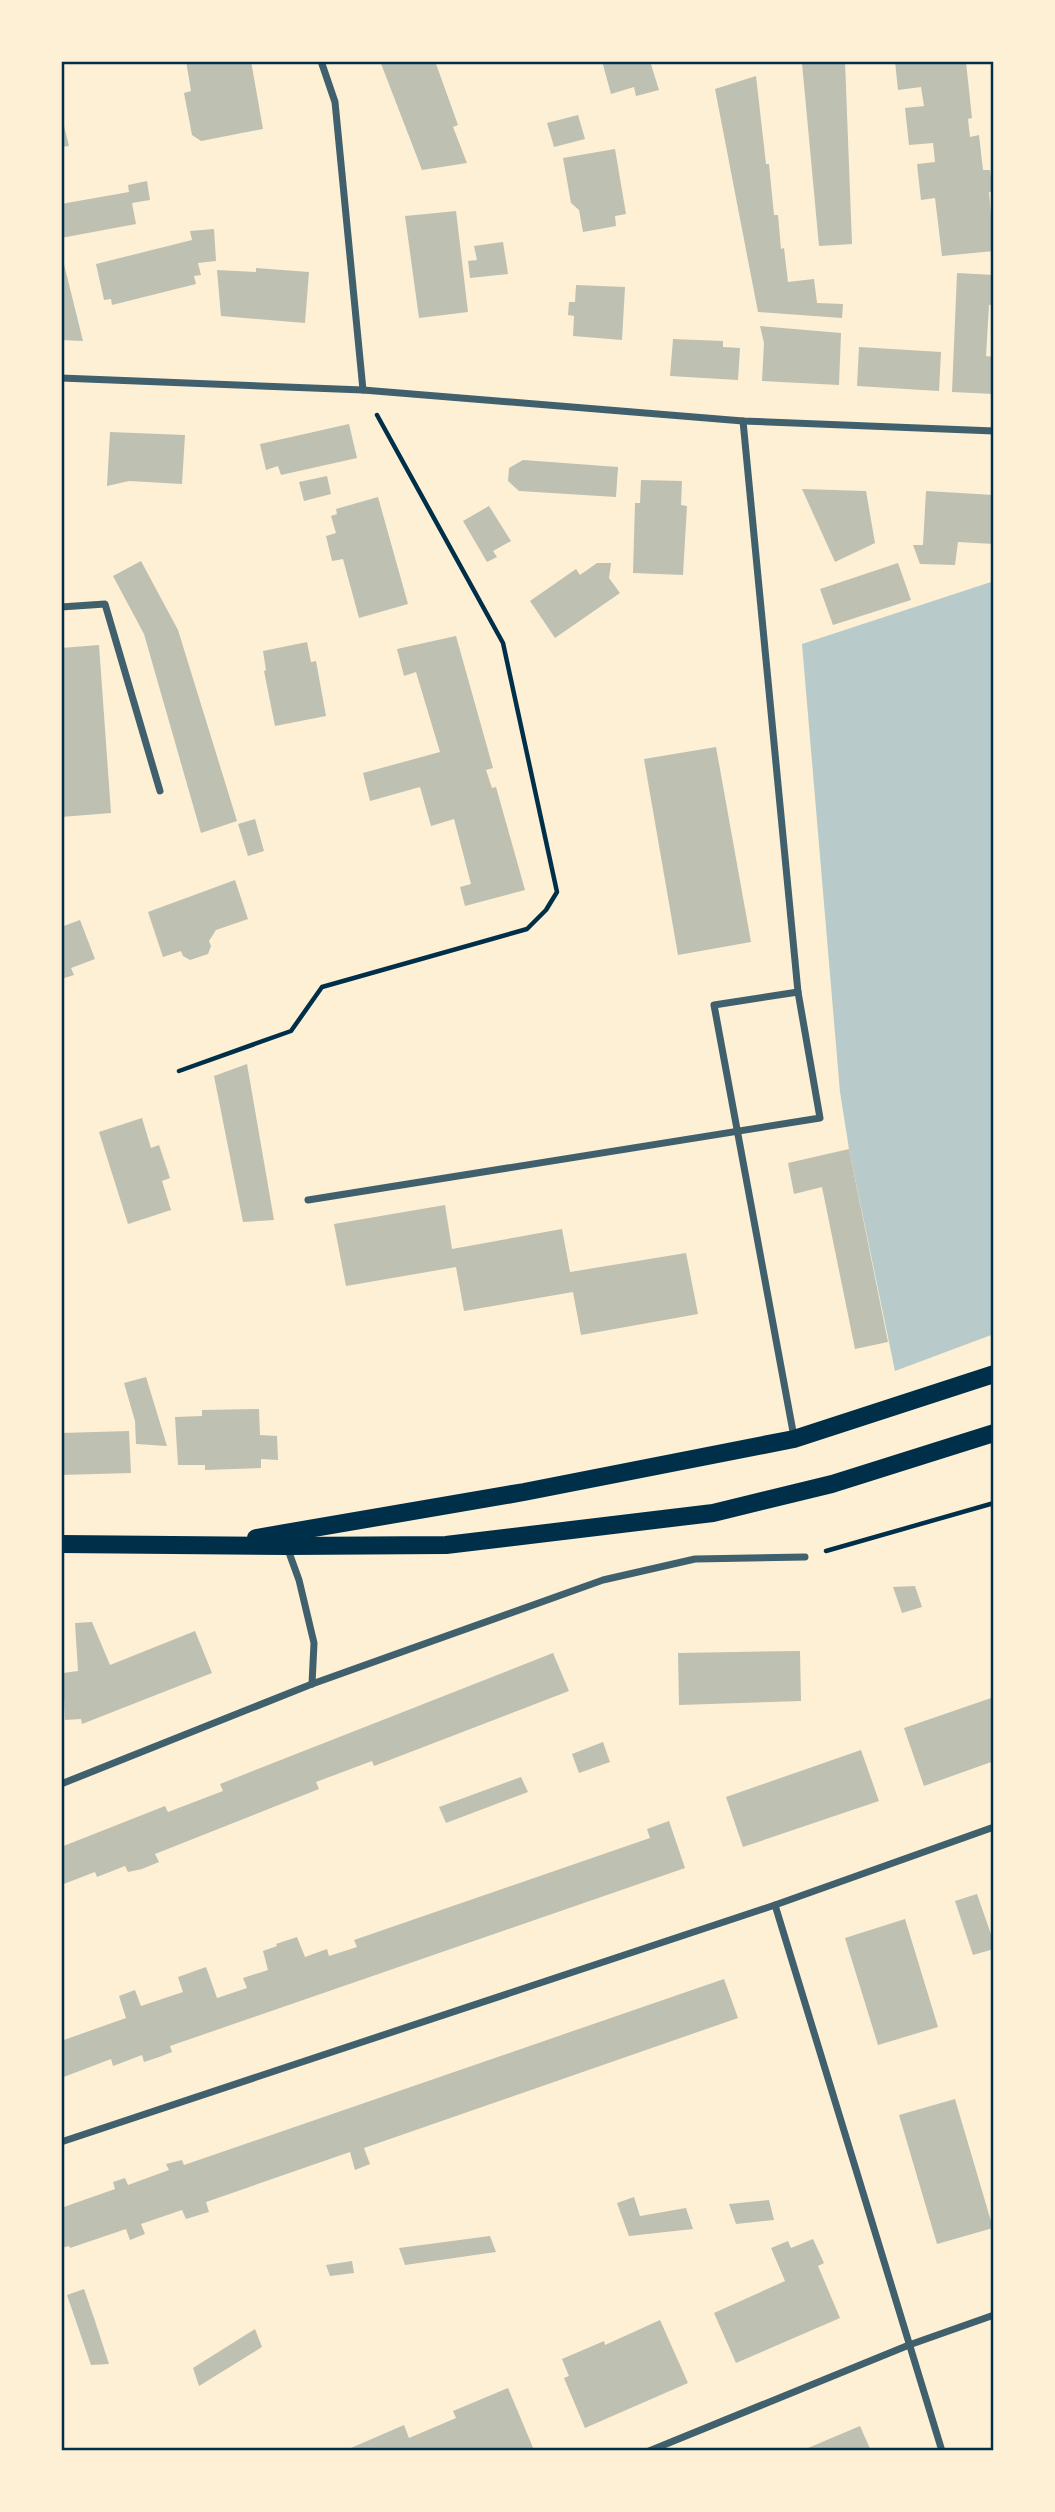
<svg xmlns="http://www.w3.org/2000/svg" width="1055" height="2512" font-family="Barlow,sans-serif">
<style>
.green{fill:#b9caca}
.building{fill:#bec0b2}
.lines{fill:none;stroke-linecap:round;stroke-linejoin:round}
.path{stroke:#003049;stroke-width:4.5}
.minor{stroke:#3f606c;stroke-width:7}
.primary{stroke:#003049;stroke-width:18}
.neatline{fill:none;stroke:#003049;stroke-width:2.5}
</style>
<rect width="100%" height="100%" fill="#fdf0d5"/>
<polygon class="green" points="994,581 994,1334 895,1371 849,1149 840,1092 802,644"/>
<g class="building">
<polygon points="186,61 251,61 263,129 201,141 192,135 184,93 191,91"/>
<polygon points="380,61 435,61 458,125 453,127 467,163 422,170"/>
<polygon points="602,61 650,61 659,90 636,96 634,87 611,94"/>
<polygon points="807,61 845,61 852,244 819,246 802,63"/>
<polygon points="895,61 966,62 972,118 968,119 970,137 979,135 983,170 990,170 993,192 989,192 994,251 942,256 935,198 921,200 917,164 935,162 933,143 909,145 905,108 924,106 921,87 898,90"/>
<polygon points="756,76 766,164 769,164 774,215 778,215 781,249 784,248 788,282 814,279 817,303 843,304 842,318 758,312 715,89"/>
<polygon points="61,114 69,146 61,147"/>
<polygon points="578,115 585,139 554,147 547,123"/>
<polygon points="615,149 626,214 615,216 616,226 583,232 579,210 571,203 563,158"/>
<polygon points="147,181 150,200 132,203 136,224 61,238 61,204 129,192 128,185"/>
<polygon points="456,211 468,312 419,318 405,216"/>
<polygon points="214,229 216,261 198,263 201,275 194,276 196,284 112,305 111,299 104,300 96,264 192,240 190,231"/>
<polygon points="503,242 508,274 470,278 468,261 477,260 474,246"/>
<polygon points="61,256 62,256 83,341 61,340"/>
<polygon points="256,268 309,272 305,323 221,316 217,270 256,272"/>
<polygon points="957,273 994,275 994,304 989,305 986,356 994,357 994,394 952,392"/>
<polygon points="576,285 625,287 622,340 573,336 574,316 568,315 569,302 575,302"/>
<polygon points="760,326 841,333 839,385 762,381 764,343"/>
<polygon points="673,339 723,341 723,347 740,348 738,380 670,376"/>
<polygon points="859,347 941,352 939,391 857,386"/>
<polygon points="349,424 357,458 281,475 278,466 266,470 260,444"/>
<polygon points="110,432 185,435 182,484 129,481 107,486"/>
<polygon points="523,460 618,467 616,497 519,491 508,481 509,468"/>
<polygon points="327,476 331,494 304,501 299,482"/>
<polygon points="641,480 682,481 681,505 687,506 683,575 633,573 635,503 640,503"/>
<polygon points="802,489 866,491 875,543 835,562"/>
<polygon points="926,491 994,495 994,544 958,542 955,565 920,564 913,545 923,545"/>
<polygon points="378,497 408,604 359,618 343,559 332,561 326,536 336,533 331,516 337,514 336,509"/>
<polygon points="489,506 511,541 493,551 497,557 487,562 463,521"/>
<polygon points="141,561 178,630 237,821 201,833 144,634 113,576"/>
<polygon points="597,563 611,563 609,578 620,593 555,638 530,601 576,569 580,575"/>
<polygon points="898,563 911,600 833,625 820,589"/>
<polygon points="456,636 493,768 486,770 492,788 496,787 525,890 465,906 460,887 471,884 454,819 431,826 420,787 370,801 363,773 440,752 416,672 404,676 397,649"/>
<polygon points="307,642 311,662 316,661 326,716 275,726 264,671 266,670 263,651"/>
<polygon points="99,645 111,813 61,817 61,648"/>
<polygon points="716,747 751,942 678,955 644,759"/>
<polygon points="255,819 264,851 248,856 238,824"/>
<polygon points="235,880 248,919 216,930 209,941 211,946 208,954 190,960 183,956 181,951 163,957 148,912"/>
<polygon points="80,920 95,959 71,968 74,975 61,979 61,927"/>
<polygon points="247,1064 274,1220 243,1222 214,1076"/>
<polygon points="142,1118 151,1148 159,1145 170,1178 162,1181 171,1210 128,1224 99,1132"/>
<polygon points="849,1149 888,1342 855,1349 822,1187 794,1194 788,1163"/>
<polygon points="445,1205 452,1249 562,1229 570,1272 686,1253 698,1314 581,1335 573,1292 464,1311 456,1267 346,1286 334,1224"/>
<polygon points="146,1377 167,1446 136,1444 135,1421 124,1383"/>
<polygon points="259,1409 260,1435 277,1436 278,1460 261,1459 261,1468 205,1470 205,1465 178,1465 175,1417 202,1416 202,1410"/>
<polygon points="129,1431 131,1473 61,1475 61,1433"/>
<polygon points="915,1586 922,1607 902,1613 893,1587"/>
<polygon points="92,1622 110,1665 195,1631 212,1673 82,1724 81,1719 65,1720 63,1673 78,1671 75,1623"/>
<polygon points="800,1651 801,1701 679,1705 678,1653"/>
<polygon points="553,1653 569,1691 374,1766 372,1761 316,1782 319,1789 155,1854 159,1862 142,1869 128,1872 125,1866 97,1877 95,1872 61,1885 61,1847 165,1806 168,1812 223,1791 220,1784"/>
<polygon points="994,1697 994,1761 924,1786 904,1728"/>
<polygon points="603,1742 610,1762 579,1773 572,1754"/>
<polygon points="861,1750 879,1801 743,1847 726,1797"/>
<polygon points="521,1777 528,1792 446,1823 439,1807"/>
<polygon points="669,1821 685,1868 170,2046 172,2052 159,2057 144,2062 142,2055 113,2066 111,2059 61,2078 61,2041 126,2018 119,1996 135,1990 141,2006 183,1992 178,1977 206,1967 217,1998 247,1988 243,1978 268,1970 263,1951 277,1946 276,1944 297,1937 305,1957 327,1949 329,1956 357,1947 354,1940 650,1838 647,1829"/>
<polygon points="977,1894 994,1943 994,1949 973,1955 955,1901"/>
<polygon points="905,1919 938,2027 878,2045 845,1938"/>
<polygon points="724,1979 738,2018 364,2148 370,2164 355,2170 350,2152 206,2202 209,2212 186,2219 182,2210 141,2224 145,2234 130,2240 126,2229 70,2248 69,2246 61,2248 61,2208 115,2189 113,2182 125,2178 128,2185 169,2170 166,2164 182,2160 184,2165"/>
<polygon points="955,2099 993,2228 937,2244 899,2115"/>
<polygon points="634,2197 640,2216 686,2208 693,2229 629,2236 617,2203"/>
<polygon points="769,2200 774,2220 736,2224 729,2204"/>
<polygon points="490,2236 496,2252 405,2265 399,2248"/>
<polygon points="813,2239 824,2263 818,2266 840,2318 736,2363 714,2313 785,2281 771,2248 788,2241 791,2248"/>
<polygon points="352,2261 354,2273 330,2276 326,2265"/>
<polygon points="84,2289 95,2321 109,2364 91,2365 67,2295"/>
<polygon points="660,2320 688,2383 585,2428 564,2378 569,2376 562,2359 604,2341 605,2345"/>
<polygon points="255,2329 262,2347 199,2386 193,2368"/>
<polygon points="508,2388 534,2450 531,2451 344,2451 404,2425 409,2438 456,2418 453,2411"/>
<polygon points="860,2426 871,2451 801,2451 815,2445"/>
</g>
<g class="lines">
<g class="path">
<polyline points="179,1071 291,1031 322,987 527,929 546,910 557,892 503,643 377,415"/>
<polyline points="826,1551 994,1503"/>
</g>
<g class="minor">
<polyline points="321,61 335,102 363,390"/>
<polyline points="61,378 363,390 743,421 994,431"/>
<polyline points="61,607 105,604 160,791"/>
<polyline points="308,1200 820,1118 798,992 743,421"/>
<polyline points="794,1437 714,1005 798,992"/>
<polyline points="287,1547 299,1580 314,1643 312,1684"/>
<polyline points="61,1784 312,1684 603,1580 695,1559 805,1557"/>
<polyline points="775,1905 942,2451"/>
<polyline points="61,2142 775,1905 994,1827"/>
<polyline points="649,2451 909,2345 994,2315"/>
</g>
<g class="primary">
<polyline points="256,1538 524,1492 794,1439 994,1374"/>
<polyline points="61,1544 287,1546 446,1545 713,1513 832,1484 994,1433"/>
</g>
</g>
<rect width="1055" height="2512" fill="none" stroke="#fdf0d5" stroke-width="126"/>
<rect x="63" y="63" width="929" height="2386" class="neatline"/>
</svg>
